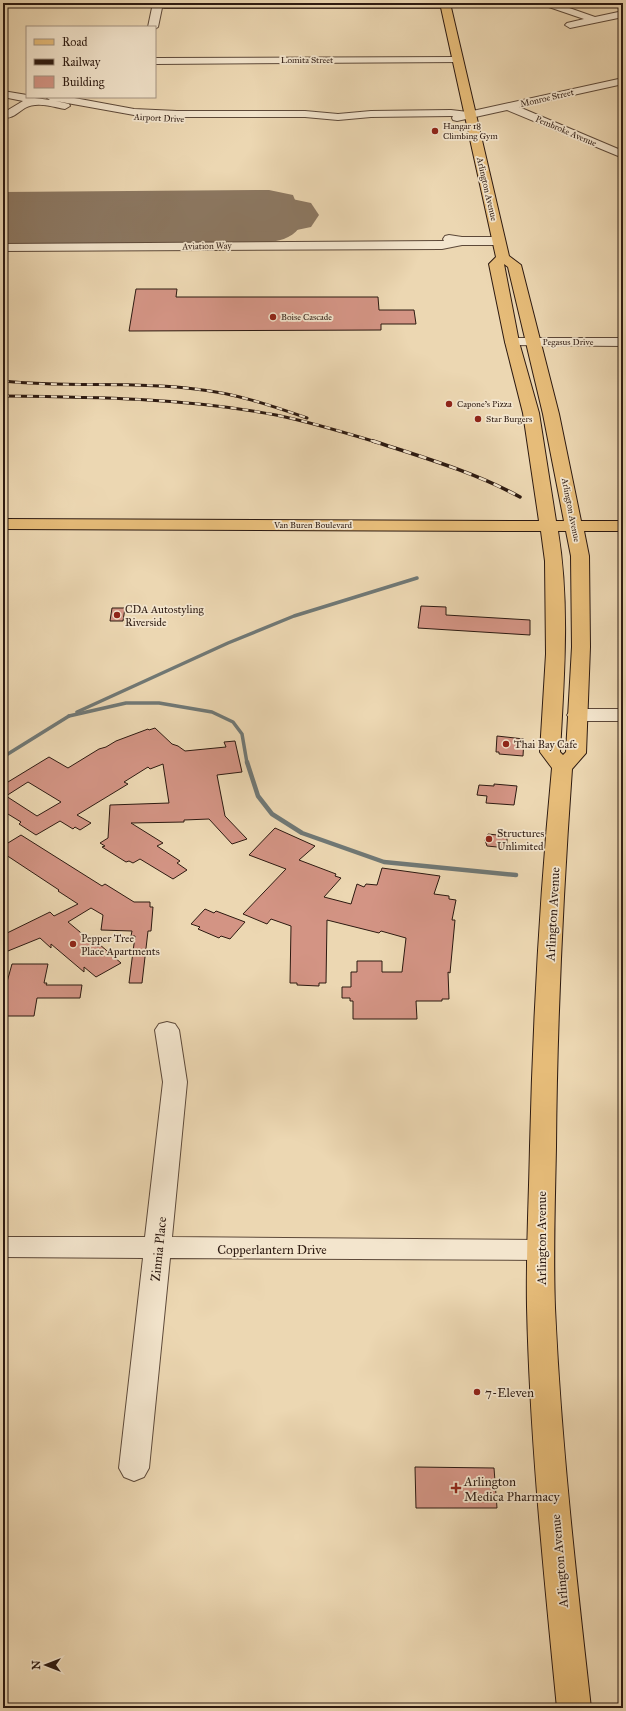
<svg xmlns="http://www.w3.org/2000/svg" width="626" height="1711" font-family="'IM FELL Great Primer',serif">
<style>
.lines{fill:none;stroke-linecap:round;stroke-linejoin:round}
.stream-far1{stroke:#707875;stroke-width:3.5}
.stream{stroke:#707875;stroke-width:4.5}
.taxiway{fill:#8c7862;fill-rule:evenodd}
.runway{fill:#8c7862;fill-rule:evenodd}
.building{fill:#d39484;stroke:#2d1a11;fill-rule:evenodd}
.minor-casing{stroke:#5d4939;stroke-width:2}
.major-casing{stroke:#2d1a11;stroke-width:2}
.minor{fill:#f3e5cd;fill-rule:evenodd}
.major{fill:#e6bc79;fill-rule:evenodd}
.rail-far1-casing{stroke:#2d1a11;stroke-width:3}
.rail-casing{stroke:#2d1a11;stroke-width:3.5}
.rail-far1{stroke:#f3e5cd;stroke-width:2;stroke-dasharray:6;stroke-linecap:butt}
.rail{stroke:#f3e5cd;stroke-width:2.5;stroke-dasharray:8;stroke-linecap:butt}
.poi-dot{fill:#8f2418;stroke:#f3e5cd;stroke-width:1.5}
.labels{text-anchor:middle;stroke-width:3.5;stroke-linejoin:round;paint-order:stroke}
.far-street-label{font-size:9px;fill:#2d1a11;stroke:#f3e5cd}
.far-poi-label{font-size:9px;fill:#2d1a11;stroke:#f3e5cd;text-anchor:start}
.poi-label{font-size:11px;fill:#2d1a11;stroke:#f3e5cd;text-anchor:start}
.near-street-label{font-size:13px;fill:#2d1a11;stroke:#f3e5cd}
.near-poi-label{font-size:13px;fill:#2d1a11;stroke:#f3e5cd;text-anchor:start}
</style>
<rect width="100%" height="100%" fill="#ecd7b2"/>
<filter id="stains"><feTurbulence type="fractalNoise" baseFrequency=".005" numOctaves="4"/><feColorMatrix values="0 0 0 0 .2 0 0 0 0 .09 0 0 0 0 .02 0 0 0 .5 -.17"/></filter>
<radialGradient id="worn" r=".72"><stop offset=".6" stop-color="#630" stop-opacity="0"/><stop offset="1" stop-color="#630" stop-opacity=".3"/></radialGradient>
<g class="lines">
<g class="stream-far1">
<polyline points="77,712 228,643 294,616 417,578"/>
<polyline points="69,716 126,703 159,703 212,712 233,722 242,734 247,763"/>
<polyline points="3,757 69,716"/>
</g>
<polyline class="stream" points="247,762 258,796 272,814 302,833 384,862 516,875"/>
<path class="taxiway" d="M269 190 293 195 297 205 291 213 284 214C291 216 297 220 299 228 291 239 278 241 265 243L3 246V232L265 229 275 226 253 220 250 215 253 210 261 208 275 212 272 208 275 204 269 202 3 204V192Z"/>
<polygon class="runway" points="292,199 311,203 319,215 311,227 292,231 3,234 3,202"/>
</g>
<g class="building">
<polygon points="136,289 177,289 176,297 378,297 379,310 414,310 416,324 381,324 381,330 129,331"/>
<polygon points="421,606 446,607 446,615 530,620 530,635 418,628"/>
<polygon points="112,608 125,608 123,621 110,621"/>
<path d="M155 728 172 744 178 746 185 751 226 747 224 742 235 741 242 772 217 775 225 816 247 839 232 844 209 819 184 820V822L131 823 163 843 157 846 180 861 177 863 187 870 173 879 140 859 133 863 129 861 126 862 102 847 105 846 100 843 108 838 110 805 169 803 163 764 150 769 148 767 124 782 128 784 77 815 91 823 80 830 75 827 73 829 60 821 36 835 19 824 21 822 3 811V785L49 757 68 768 99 749 106 747 116 741 148 729 149 730ZM28 782 61 802 37 816 6 796Z"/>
<polygon points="497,736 524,739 523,756 499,754 499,752 496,752"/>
<polygon points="494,784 517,786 514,805 486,803 487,796 477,795 479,785 494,786"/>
<polygon points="275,828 315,846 299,860 336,874 335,876 341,878 324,897 351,904 357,884 364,887 366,884 377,885 382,868 440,876 434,894 449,896 449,899 456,900 452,920 455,920 450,973 448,972 449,999 442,999 442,1001 416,1001 417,1019 353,1019 353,1001 350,1001 350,998 342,998 342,987 351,987 351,972 357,972 357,961 382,961 382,972 402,972 406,938 381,931 379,933 327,920 326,983 319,983 319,986 297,985 297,983 290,983 291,926 271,919 267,924 243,914 286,869 249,855"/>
<polygon points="488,834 507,836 507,848 487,846 485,840"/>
<polygon points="21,835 102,886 105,884 134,902 150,902 150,907 153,907 151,931 148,931 142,983 129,983 135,936 131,936 132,931 101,930 103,915 91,908 68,922 98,947 99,944 121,963 96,977 84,967 84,972 51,944 51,948 40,938 3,953 3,935 50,912 54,916 78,904 58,891 59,890 3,853 3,846"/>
<polygon points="205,909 214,913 216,911 245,922 230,939 221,936 219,938 198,929 200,927 191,924"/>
<polygon points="12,964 48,964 44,983 47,983 46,985 82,985 80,998 37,998 34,1016 3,1016 3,982 7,982"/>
<polygon points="415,1467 494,1468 497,1508 416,1508"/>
</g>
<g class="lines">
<defs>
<g id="minor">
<polygon points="153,3 163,3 158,27 155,29 155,27 148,27"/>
<polygon points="167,3 448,3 450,5 445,8 164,8 162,6 164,4"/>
<polygon points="541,3 555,3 595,17 623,11 623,17 570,28 565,25 567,23 584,19 543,5"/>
<polygon points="458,57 462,58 463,60 462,62 155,64 156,58"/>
<path d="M623 78V84L519 107 623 151V158L507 110 457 121 453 120 452 118 453 116H451L371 117 338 120 305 117H177L134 115 56 101 69 104 70 106 65 109C53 107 37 101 25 108 18 112 12 120 3 117V113L23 101 3 97V91L27 95V97L50 100 46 97H69L134 109 177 111H305L338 114 371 111 451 110 468 112Z"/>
<polygon points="449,235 462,237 499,237 503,238 505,241 503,244 499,245 462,245 442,249 3,251 3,245 5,244 442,241 444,241 443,239 445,236"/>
<polygon points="512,338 623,338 623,346 507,345 505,342 507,339"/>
<polygon points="577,709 623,709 623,721 577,721 570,719 567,715 570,711"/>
<polygon points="167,1022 175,1024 179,1030 187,1082 172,1237 540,1240 549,1243 553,1250 549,1257 540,1260 170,1258 149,1468 144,1477 134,1481 124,1477 119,1468 143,1258 3,1257 3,1237 145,1237 163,1082 155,1030 159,1024"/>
</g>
<path id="major" d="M440 3H450L509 256 521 265 559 414 581 521H623V531H584L589 556 590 647 586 753 572 769C563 895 557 1021 556 1147 555 1201 553 1254 555 1308 561 1442 576 1575 591 1708H557C544 1575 530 1441 527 1307 526 1253 529 1200 530 1146 533 1020 540 894 552 768L540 752 546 654 545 561 541 531 3 529V519L539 521 523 413 505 342 489 264 496 257ZM504 264 508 267 543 414 564 521H556L539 413 519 342ZM558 531H566L571 556 572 647 566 752 563 755 560 752C564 678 570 604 558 531Z"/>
</defs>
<use href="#minor" class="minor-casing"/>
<use href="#major" class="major-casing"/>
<use href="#minor" class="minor"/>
<use href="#major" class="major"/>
<defs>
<g id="rail-far1">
<path d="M3 381C67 388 131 381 195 389 234 393 270 405 307 418"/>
<path d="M3 396C94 397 186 398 276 415 310 422 343 432 376 442"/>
</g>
<path id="rail" d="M373 441C422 457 474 472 520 497"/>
</defs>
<use href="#rail-far1" class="rail-far1-casing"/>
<use href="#rail" class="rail-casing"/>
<use href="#rail-far1" class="rail-far1"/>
<use href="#rail" class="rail"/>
</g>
<g class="poi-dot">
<circle cx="435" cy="131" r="4"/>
<circle cx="273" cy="317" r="4"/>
<circle cx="449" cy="404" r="4"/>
<circle cx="478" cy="419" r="4"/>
<circle cx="117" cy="615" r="4"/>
<circle cx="506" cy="744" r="4"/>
<circle cx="489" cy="839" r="4"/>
<circle cx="73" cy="944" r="4"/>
<circle cx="477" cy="1392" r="4"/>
<path d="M454 1482h4v4h4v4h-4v4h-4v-4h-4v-4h4z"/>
</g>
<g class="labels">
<g class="far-street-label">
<text x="307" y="63">Lomita Street</text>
<text transform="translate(547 98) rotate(-13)" y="3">Monroe Street</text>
<text transform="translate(159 118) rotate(3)" y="3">Airport Drive</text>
<text transform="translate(566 131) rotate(23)" y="3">Pembroke Avenue</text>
<text transform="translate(487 189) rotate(77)" y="3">Arlington Avenue</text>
<text transform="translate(207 246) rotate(-1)" y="3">Aviation Way</text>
<text x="568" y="345">Pegasus Drive</text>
<text transform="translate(571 510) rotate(79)" y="3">Arlington Avenue</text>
<text x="313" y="528">Van Buren Boulevard</text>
</g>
<g class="far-poi-label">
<text x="443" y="129">Hangar 18<tspan x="443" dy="10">Climbing Gym</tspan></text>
<text x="281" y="320">Boise Cascade</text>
<text x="457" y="407">Capone's Pizza</text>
<text x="486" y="422">Star Burgers</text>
</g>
<g class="poi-label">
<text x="125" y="613">CDA Autostyling<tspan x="125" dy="13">Riverside</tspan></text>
<text x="514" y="748">Thai Bay Cafe</text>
<text x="497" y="837">Structures<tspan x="497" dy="13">Unlimited</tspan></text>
<text x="81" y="942">Pepper Tree<tspan x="81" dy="13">Place Apartments</tspan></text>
</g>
<g class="near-street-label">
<text transform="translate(552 914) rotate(-87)" y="5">Arlington Avenue</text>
<text transform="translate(541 1238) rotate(-90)" y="5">Arlington Avenue</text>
<text transform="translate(158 1249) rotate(-84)" y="5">Zinnia Place</text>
<text x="272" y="1254">Copperlantern Drive</text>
<text transform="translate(559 1561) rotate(-95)" y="5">Arlington Avenue</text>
</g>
<g class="near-poi-label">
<text x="485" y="1397">7-Eleven</text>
<text x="464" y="1486">Arlington<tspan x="464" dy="15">Medica Pharmacy</tspan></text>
</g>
</g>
<rect width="626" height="1711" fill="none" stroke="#ecd7b2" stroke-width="16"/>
<rect x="4" y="4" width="618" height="1703" fill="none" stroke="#2d1a11" stroke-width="2"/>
<rect x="8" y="8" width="610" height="1695" fill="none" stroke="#2d1a11"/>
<rect x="26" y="26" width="130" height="72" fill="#f3e5cd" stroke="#a49482"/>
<rect x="34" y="39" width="20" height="6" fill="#e6bc79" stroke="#a49482"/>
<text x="62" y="46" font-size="12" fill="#2d1a11">Road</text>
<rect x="34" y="59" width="20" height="6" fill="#2d1a11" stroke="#a49482"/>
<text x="62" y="66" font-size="12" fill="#2d1a11">Railway</text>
<rect x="34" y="76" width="20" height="12" fill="#d39484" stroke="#a49482"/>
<text x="62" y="86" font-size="12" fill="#2d1a11">Building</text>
<g transform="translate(46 1665) rotate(270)" stroke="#f3e5cd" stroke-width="3" paint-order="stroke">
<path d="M0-3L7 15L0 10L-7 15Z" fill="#2d1a11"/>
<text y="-6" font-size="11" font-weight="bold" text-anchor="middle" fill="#2d1a11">N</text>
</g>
<rect width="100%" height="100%" filter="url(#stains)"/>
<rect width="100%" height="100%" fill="url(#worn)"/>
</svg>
